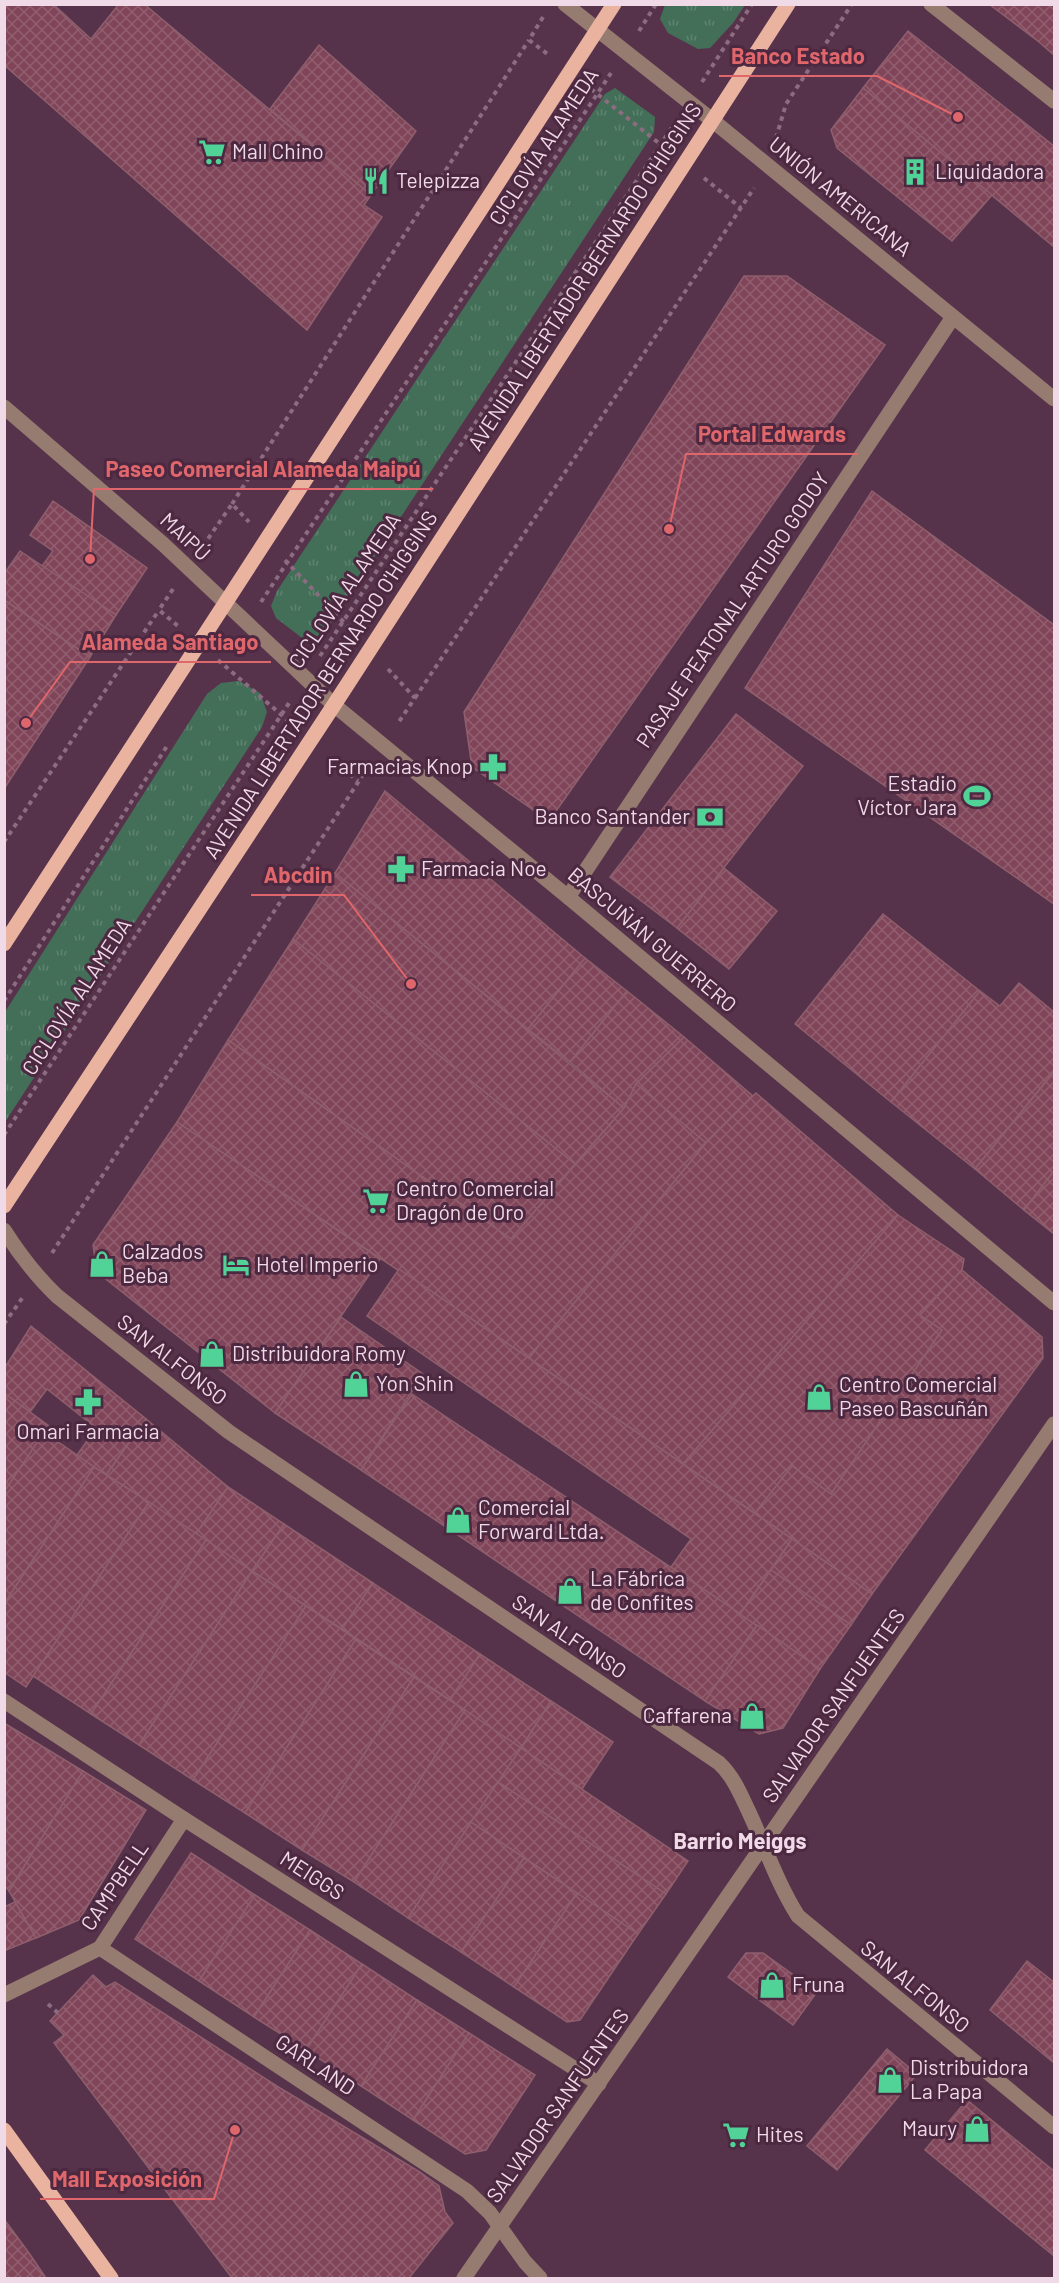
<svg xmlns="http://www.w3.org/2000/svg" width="1059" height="2283" font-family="Barlow,sans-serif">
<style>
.grass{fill:url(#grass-tufts)}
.building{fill:url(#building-cross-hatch);stroke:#8e5f6d;stroke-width:1.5}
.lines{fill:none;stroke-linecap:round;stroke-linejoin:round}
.path{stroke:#8b6c80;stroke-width:4;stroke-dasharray:4.5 4.5;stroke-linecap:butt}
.minor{stroke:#967b71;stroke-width:15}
.major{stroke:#eab39f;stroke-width:15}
.labels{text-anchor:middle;stroke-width:6;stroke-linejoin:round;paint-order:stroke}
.street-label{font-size:21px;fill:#f1dae8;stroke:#4c2941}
.poi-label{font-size:21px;fill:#f1dae8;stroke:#4c2941;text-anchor:start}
.neighbourhood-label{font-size:22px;font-weight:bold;fill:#f1dae8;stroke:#4c2941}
.leader{fill:none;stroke:#df666b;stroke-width:2}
.callout-dot{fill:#df666b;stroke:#4c2941;stroke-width:2}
.callout-label{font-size:22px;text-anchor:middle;font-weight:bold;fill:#df666b;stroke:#4c2941;stroke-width:6;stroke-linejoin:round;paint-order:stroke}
</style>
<defs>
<pattern id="grass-tufts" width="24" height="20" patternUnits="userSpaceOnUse" patternTransform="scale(1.5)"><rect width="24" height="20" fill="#436f58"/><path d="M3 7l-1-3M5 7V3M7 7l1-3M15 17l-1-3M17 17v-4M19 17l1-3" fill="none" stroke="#5f8370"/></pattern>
<pattern id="building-cross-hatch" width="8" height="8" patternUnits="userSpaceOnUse" patternTransform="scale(1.5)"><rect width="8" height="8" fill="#804558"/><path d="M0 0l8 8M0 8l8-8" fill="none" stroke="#925f70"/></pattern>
</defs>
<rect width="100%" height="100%" fill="#57334b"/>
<g class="grass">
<polygon points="665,5 665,4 745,5 733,23 710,48 698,49 668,33 660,19"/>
<polygon points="615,88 655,117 654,132 320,640 310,644 276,618 271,606 277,591 605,94"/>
<polygon points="239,681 260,693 267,712 262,727 5,1122 5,1012 207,694 221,683"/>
</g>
<g class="building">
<polygon points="4,4 53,4 91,39 119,4 144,4 371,195 364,205 382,217 307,330 4,65"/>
<polygon points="989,4 1054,4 1054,55 1039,42"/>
<polygon points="908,31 1054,146 1054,247 863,88"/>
<polygon points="319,45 416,131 371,195 270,109"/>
<polygon points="863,88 992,195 952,241 837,148 831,130"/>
<polygon points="744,276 787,276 885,345 549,821 472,767 464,712"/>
<polygon points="872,491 1054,625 1054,904 745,688"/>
<polygon points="53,501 147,568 116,615 42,566 53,551 30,535"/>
<polygon points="20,551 116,615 90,657 4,600 4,574"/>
<polygon points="4,600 90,657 4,789"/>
<polygon points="736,714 803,766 677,928 610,877"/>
<polygon points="385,791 585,958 528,1029 335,873"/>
<polygon points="724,868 777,911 729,969 677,928"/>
<polygon points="335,873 624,1108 575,1164 293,939"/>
<polygon points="883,914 980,991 891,1102 795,1024"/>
<polygon points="293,939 575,1164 511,1239 228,1040"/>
<polygon points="585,958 627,991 570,1062 528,1029"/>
<polygon points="1019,983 1054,1012 1054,1071 975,1169 891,1102 980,991 1000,1006"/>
<polygon points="627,991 684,1037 636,1084 624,1108 570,1062"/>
<polygon points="684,1037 753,1096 706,1143 636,1084"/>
<polygon points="228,1040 511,1239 624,1108 636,1084 706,1143 529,1358 177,1122"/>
<polygon points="1054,1072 1054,1171 1024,1210 975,1169"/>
<polygon points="756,1093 898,1215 683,1464 529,1358 706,1143"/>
<polygon points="177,1122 380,1259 275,1413 97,1272 93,1245"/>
<polygon points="1054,1171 1054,1234 1024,1210"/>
<polygon points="898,1215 964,1259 962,1270 920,1315 942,1330 831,1494 792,1466 755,1513 683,1464"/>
<polygon points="399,1269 792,1539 740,1614 671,1567 691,1539 367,1316"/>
<polygon points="962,1270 1042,1337 1043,1358 872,1594 755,1513 792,1466 831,1494 942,1330 920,1315"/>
<polygon points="341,1317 423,1374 361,1470 275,1413"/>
<polygon points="31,1326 146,1419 106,1475 77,1455 96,1428 47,1389 30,1412 4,1393 4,1369"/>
<polygon points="4,1393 49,1426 4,1492"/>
<polygon points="412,1394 757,1625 705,1701 361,1470"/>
<polygon points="146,1419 228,1487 196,1534 106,1475"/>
<polygon points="44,1432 94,1467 4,1604 4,1492"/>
<polygon points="94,1467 149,1502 26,1687 4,1672 4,1604"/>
<polygon points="228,1487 284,1524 252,1571 196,1534"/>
<polygon points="149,1502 206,1540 91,1714 33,1676"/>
<polygon points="284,1524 373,1583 342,1629 252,1571"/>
<polygon points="792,1539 872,1594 851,1625 771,1570"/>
<polygon points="206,1540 252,1571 139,1745 91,1714"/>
<polygon points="771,1570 851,1625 820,1669 740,1614"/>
<polygon points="252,1571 306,1606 193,1780 139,1745"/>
<polygon points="373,1583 480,1654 450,1700 342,1629"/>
<polygon points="306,1606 356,1639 245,1813 193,1780"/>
<polygon points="757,1625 820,1669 783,1728 759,1734 705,1701"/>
<polygon points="356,1639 414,1677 302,1850 245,1813"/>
<polygon points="480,1654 551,1701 521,1748 450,1700"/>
<polygon points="414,1677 465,1710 354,1882 302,1850"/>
<polygon points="551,1701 613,1742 582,1789 521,1748"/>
<polygon points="465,1710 521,1748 408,1918 354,1882"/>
<polygon points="4,1723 83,1771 9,1891 4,1885"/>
<polygon points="521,1748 688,1861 666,1894 498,1782"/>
<polygon points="83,1771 146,1810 79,1920 36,1938 9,1891"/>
<polygon points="498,1782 666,1894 638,1934 471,1822"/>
<polygon points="471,1822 524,1858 461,1952 408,1918"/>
<polygon points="191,1853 255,1895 199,1981 135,1939"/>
<polygon points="524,1858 577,1893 514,1987 461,1952"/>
<polygon points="577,1893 638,1934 580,2020 567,2022 514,1987"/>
<polygon points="255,1895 310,1930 254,2017 199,1981"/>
<polygon points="15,1902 36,1938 4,1951 4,1907"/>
<polygon points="310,1930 362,1964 306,2050 254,2017"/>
<polygon points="746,1953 763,1953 817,1992 793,2025 728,1977"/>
<polygon points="1027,1961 1054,1982 1054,2063 990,2010"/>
<polygon points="362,1964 417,2000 361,2086 306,2050"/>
<polygon points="93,1975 106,1987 115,1982 280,2088 420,2172 439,2186 445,2212 453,2223 409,2278 232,2278 54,2043 64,2035 50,2021"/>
<polygon points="417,2000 469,2033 413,2120 361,2086"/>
<polygon points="469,2033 535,2075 486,2150 465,2154 413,2120"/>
<polygon points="887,2049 917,2074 837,2170 807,2146"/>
<polygon points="967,2100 1054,2171 1054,2256 925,2150"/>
<polygon points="4,2219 29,2253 46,2278 4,2278"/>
</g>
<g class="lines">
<g class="path">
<polyline points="543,17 529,40 550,56"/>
<polyline points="639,31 656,4"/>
<polyline points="702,82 752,4"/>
<polyline points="591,89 660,144"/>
<polyline points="776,138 786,104 852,4"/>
<polyline points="704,178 741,208"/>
<polyline points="232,504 529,40"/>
<polyline points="203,546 232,504 249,522"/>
<polyline points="285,560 352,631"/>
<polyline points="173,589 159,610 178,626"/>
<polyline points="261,602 611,73"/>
<polyline points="320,656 675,123"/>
<polyline points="218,660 292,724"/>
<polyline points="388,669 415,698 398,723"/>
<polyline points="415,698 754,188"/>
<polyline points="329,757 358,781"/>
<polyline points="4,842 159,610"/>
<polyline points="4,1001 167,746"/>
<polyline points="4,1135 291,700"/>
<polyline points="52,1253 368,767"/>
<polyline points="4,1324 23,1297"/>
<polyline points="48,2004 58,2013"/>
</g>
<g class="minor">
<polyline points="565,4 712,120 1054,399"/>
<polyline points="931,4 1054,101"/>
<polyline points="4,407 163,544 334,705 568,897 1054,1303"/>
<polyline points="568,897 953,317"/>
<path d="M4 1230C20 1255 36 1276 57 1296L229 1432 719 1763C733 1776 740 1793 748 1810 765 1846 777 1883 798 1916L1054 2127"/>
<polyline points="4,1701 184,1819 599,2084"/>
<polyline points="100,1948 467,2191 490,2213 525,2262 540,2278"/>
<polyline points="4,1995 100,1948 184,1819"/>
<polyline points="464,2278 1054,1424"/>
</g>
<g class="major">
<polyline points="4,944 614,4"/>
<polyline points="4,1206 334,705 788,4"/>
<polyline points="4,2130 111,2278"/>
</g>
</g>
<defs>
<symbol id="supermarket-bare" viewBox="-9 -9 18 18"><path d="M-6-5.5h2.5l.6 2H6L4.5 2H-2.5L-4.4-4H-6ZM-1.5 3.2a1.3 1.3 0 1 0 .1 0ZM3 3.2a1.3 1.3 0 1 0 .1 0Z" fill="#51d398" stroke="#4c2941" stroke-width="2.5" paint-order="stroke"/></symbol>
<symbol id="building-bare" viewBox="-9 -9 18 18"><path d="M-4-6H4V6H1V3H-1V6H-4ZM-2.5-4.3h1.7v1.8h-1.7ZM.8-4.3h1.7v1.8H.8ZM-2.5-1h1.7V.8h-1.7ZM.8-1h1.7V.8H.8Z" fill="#51d398" stroke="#4c2941" stroke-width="2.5" paint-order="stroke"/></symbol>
<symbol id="restaurant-bare" viewBox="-9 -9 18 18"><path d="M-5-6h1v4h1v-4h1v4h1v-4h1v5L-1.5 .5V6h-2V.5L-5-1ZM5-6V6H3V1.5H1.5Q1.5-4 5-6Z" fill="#51d398" stroke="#4c2941" stroke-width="2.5" paint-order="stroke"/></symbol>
<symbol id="pharmacy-bare" viewBox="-9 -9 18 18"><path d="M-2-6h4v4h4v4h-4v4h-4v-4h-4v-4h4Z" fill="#51d398" stroke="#4c2941" stroke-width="2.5" paint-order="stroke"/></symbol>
<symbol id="stadium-bare" viewBox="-9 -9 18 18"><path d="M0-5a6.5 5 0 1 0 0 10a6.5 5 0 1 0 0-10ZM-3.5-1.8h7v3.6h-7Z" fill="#51d398" stroke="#4c2941" stroke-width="2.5" paint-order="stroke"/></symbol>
<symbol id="bank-bare" viewBox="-9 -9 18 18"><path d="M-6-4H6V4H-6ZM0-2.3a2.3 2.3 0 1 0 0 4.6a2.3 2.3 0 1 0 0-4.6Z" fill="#51d398" stroke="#4c2941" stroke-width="2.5" paint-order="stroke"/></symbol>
<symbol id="shop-bare" viewBox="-9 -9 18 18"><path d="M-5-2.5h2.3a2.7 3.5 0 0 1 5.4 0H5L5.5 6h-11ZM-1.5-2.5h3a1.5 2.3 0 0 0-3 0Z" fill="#51d398" stroke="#4c2941" stroke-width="2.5" paint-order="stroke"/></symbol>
<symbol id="hotel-bare" viewBox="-9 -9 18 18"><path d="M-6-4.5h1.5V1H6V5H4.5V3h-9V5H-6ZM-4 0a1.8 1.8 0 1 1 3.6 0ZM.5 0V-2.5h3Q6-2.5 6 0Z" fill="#51d398" stroke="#4c2941" stroke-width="2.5" paint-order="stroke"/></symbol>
</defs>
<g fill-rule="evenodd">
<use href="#supermarket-bare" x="193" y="133" width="38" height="38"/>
<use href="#building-bare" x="896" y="153" width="38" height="38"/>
<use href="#restaurant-bare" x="357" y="162" width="38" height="38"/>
<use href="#pharmacy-bare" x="474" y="748" width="38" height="38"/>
<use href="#stadium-bare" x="958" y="777" width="38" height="38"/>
<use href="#bank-bare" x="691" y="798" width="38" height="38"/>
<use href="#pharmacy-bare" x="382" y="850" width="38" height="38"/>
<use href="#supermarket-bare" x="357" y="1182" width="38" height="38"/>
<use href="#shop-bare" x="83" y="1245" width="38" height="38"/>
<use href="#hotel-bare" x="217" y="1246" width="38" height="38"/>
<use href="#shop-bare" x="193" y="1335" width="38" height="38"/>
<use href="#shop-bare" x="337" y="1365" width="38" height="38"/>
<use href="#shop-bare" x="800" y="1378" width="38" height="38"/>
<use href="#pharmacy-bare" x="69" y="1383" width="38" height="38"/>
<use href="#shop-bare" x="439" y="1501" width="38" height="38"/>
<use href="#shop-bare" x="551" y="1572" width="38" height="38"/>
<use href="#shop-bare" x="733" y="1697" width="38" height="38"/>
<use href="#shop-bare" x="753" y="1966" width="38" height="38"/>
<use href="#shop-bare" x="871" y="2061" width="38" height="38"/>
<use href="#shop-bare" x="958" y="2110" width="38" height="38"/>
<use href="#supermarket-bare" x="717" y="2116" width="38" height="38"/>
</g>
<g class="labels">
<g class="street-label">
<text transform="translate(544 147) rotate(-57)" y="7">CICLOVÍA ALAMEDA</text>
<text transform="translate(840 197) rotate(39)" y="7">UNIÓN AMERICANA</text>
<text transform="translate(585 277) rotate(-57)" y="7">AVENIDA LIBERTADOR BERNARDO O'HIGGINS</text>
<text transform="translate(185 537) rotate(43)" y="7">MAIPÚ</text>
<text transform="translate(345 591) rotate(-56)" y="7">CICLOVÍA ALAMEDA</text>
<text transform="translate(733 610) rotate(-56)" y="7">PASAJE PEATONAL ARTURO GODOY</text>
<text transform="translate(321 685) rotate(-57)" y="7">AVENIDA LIBERTADOR BERNARDO O'HIGGINS</text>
<text transform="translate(652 940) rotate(40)" y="7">BASCUÑÁN GUERRERO</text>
<text transform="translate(77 997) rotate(-57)" y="7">CICLOVÍA ALAMEDA</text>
<text transform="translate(172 1360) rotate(38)" y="7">SAN ALFONSO</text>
<text transform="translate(569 1637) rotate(34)" y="7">SAN ALFONSO</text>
<text transform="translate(834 1706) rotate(-55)" y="7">SALVADOR SANFUENTES</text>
<text transform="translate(312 1876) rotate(33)" y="7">MEIGGS</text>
<text transform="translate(115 1886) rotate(-56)" y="7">CAMPBELL</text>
<text transform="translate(915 1987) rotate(39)" y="7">SAN ALFONSO</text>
<text transform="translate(315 2065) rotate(34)" y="7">GARLAND</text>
<text transform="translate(558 2106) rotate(-55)" y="7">SALVADOR SANFUENTES</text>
</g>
<g class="poi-label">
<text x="232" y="159">Mall Chino</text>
<text x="935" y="179">Liquidadora</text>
<text x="396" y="188">Telepizza</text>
<text x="473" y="774" text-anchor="end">Farmacias Knop</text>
<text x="957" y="791" text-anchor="end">Estadio<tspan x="957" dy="24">Víctor Jara</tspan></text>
<text x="690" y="824" text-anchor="end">Banco Santander</text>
<text x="421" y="876">Farmacia Noe</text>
<text x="396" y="1196">Centro Comercial<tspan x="396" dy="24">Dragón de Oro</tspan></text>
<text x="122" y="1259">Calzados<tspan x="122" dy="24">Beba</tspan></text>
<text x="256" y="1272">Hotel Imperio</text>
<text x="232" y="1361">Distribuidora Romy</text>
<text x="376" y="1391">Yon Shin</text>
<text x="839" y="1392">Centro Comercial<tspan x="839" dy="24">Paseo Bascuñán</tspan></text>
<text x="88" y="1439" text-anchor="middle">Omari Farmacia</text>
<text x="478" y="1515">Comercial<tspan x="478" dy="24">Forward Ltda.</tspan></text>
<text x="590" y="1586">La Fábrica<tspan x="590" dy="24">de Confites</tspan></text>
<text x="732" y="1723" text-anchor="end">Caffarena</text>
<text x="792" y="1992">Fruna</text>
<text x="910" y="2075">Distribuidora<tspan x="910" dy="24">La Papa</tspan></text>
<text x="957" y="2136" text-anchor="end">Maury</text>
<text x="756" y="2142">Hites</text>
</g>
<g class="neighbourhood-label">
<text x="740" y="1849">Barrio Meiggs</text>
</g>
</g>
<path class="leader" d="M958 117L877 76H719M669 529L686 454H858M90 559L94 489H433M26 723L70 662H271M411 984L344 895H251M235 2130L214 2199H40"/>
<g class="callout-dot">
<circle cx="958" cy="117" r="6"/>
<circle cx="669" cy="529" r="6"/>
<circle cx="90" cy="559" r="6"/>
<circle cx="26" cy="723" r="6"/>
<circle cx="411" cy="984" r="6"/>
<circle cx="235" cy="2130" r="6"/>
</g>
<g class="callout-label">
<text x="798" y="64">Banco Estado</text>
<text x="772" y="442">Portal Edwards</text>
<text x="263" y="477">Paseo Comercial Alameda Maipú</text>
<text x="170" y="650">Alameda Santiago</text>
<text x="298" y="883">Abcdin</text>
<text x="127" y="2187">Mall Exposición</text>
</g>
<rect width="1059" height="2283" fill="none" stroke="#f1dae8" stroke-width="12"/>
</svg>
